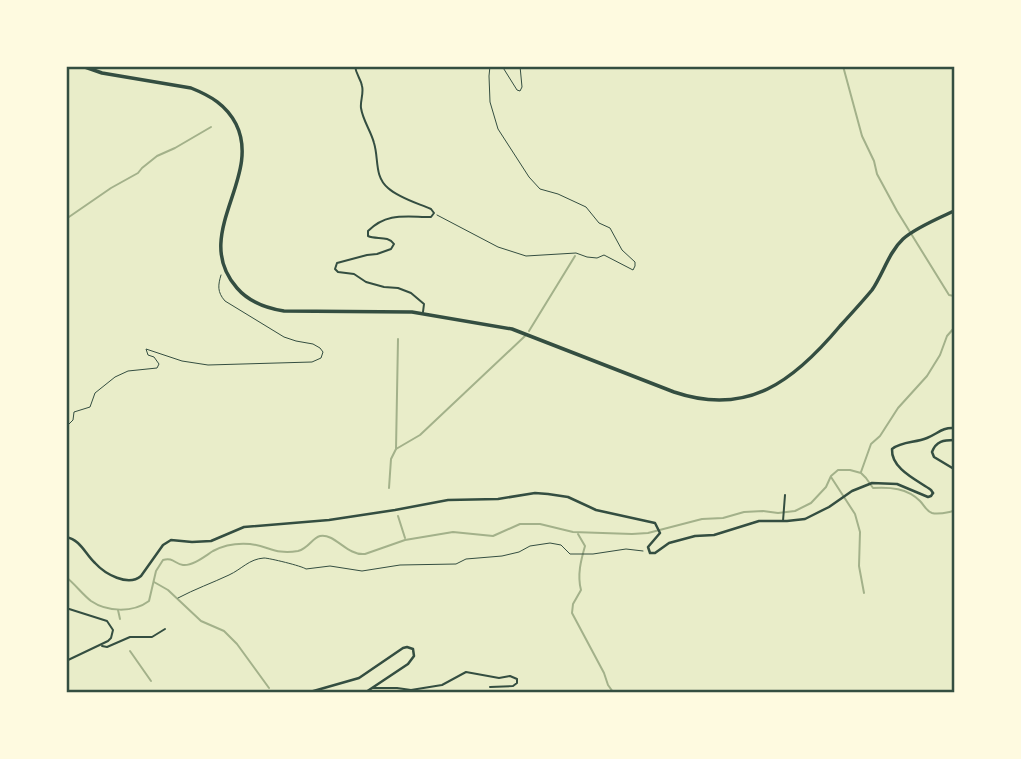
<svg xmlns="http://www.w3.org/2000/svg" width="1021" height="759" font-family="'Varela Round',sans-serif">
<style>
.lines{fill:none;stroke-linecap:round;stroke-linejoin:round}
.stream{stroke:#a3b18a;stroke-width:2}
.path{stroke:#344e41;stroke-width:1}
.minor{stroke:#344e41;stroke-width:2}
.tertiary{stroke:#344e41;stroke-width:2.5}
.secondary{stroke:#344e41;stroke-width:3.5}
.neatline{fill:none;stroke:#344e41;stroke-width:2.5}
</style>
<rect width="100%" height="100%" fill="#e9edc9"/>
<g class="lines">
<g class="stream">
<polyline points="843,66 862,136 874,161 877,174 897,211 949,295 954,296"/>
<polyline points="66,219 111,188 138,173 142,168 157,156 175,148 211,127"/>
<polyline points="529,331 575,256"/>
<polyline points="396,449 420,435 525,336"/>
<polyline points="861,472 871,444 880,436 898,408 927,376 940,355 947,336 954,328"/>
<polyline points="831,477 855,514 860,532 859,566 864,593"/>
<polyline points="389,488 391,459 396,449 398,339"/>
<polyline points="398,516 405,538"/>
<path d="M578 534 585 546C581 560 577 575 581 590L573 604 572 613 604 673 608 685 613 692"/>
<path d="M66 577C75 584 82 594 91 601 107 612 133 613 149 601L156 571 163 560C173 557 175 564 183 565 193 566 205 556 213 551 224 545 238 543 250 544 269 546 275 555 298 551 309 548 312 538 320 536 335 533 347 556 365 554L405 540 453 532 493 536 520 524H540L573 532 632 534 648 533 702 519 723 518 744 512 763 511 778 513 795 511 811 503 826 487 831 476 838 470H850L861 473 866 478 873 488C890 487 907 488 920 501 924 505 926 511 932 513 939 515 948 512 954 511"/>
<polyline points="154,582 168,590 201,621 224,631 237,644 269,688"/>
<polyline points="118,610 120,619"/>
<polyline points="130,651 151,681"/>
</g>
<g class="path">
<polyline points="502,66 517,90 520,91 522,87 520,66"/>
<polyline points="437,215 498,247 526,256 576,253 587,257 597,258 604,255 633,270 635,266 635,262 622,250 610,228 599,223 586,207 558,194 540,189 529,177 498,129 490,102 489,76 490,66"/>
<path d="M66 427 73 420 74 412 90 407 95 393 115 377 128 371 157 368 159 364 154 357 148 355 146 349 182 361 208 365 312 362 321 358 323 352 320 348 313 344 296 341 284 337 225 301C217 292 218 285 221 275"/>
<path d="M178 598C195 589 212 583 229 575 242 569 249 559 264 558 269 558 302 566 306 569L330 566 362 571 400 565 456 564 466 559 502 556 519 552 530 546 550 543 561 545 570 554H593L626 549 643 551"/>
</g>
<g class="minor">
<path d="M355 66C356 75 361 79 362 86 364 93 360 101 361 108 363 121 371 131 374 143 379 159 374 176 388 188 399 198 417 203 431 209L434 213 431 217C406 217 387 212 368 231V236C376 240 388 235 394 244L391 249 377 254 367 255 337 263 335 269 338 272 354 274 366 282 384 287 398 288 411 293 424 304 423 312"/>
<polyline points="783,521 785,495"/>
<polyline points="66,608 107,621 113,630 111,638 108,641 66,661"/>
<polyline points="102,646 107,647 130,637 152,637 165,629"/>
<polyline points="373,688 397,688 411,690 442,685 466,672 499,678 510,676 517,679 517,683 513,686 490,687"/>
</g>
<g class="tertiary">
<path d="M954 440C944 440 936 441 932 452L934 457 954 469"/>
<path d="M933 493 931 490C917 480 891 469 892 449 902 441 915 443 927 438 937 434 943 427 954 428"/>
<path d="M66 537C81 540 85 554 95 563 105 574 128 587 141 576L163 545 171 540 192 542 211 541 244 527 329 520 395 510 448 500 498 499 535 493 548 494 568 497 596 510 655 523 660 533 648 547 650 553H655L669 543 695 536 714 535 759 521H787L805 519 829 507 852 491 872 483 897 484 928 497 931 496 933 493"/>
<polyline points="310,692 359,678 403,648 407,647 413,649 414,656 408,664 366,692"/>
</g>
<path class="secondary" d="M82 66 102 73 191 88C211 96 226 105 236 124 263 178 190 235 237 288 249 302 265 308 284 311L412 312 512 329 674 392C748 417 794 381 840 326 851 314 862 302 872 290 883 274 889 252 903 239 915 228 939 218 954 211"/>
</g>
<rect width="1021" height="759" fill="none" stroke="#fefae0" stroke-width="136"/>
<rect x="68" y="68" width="885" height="623" class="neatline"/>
</svg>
